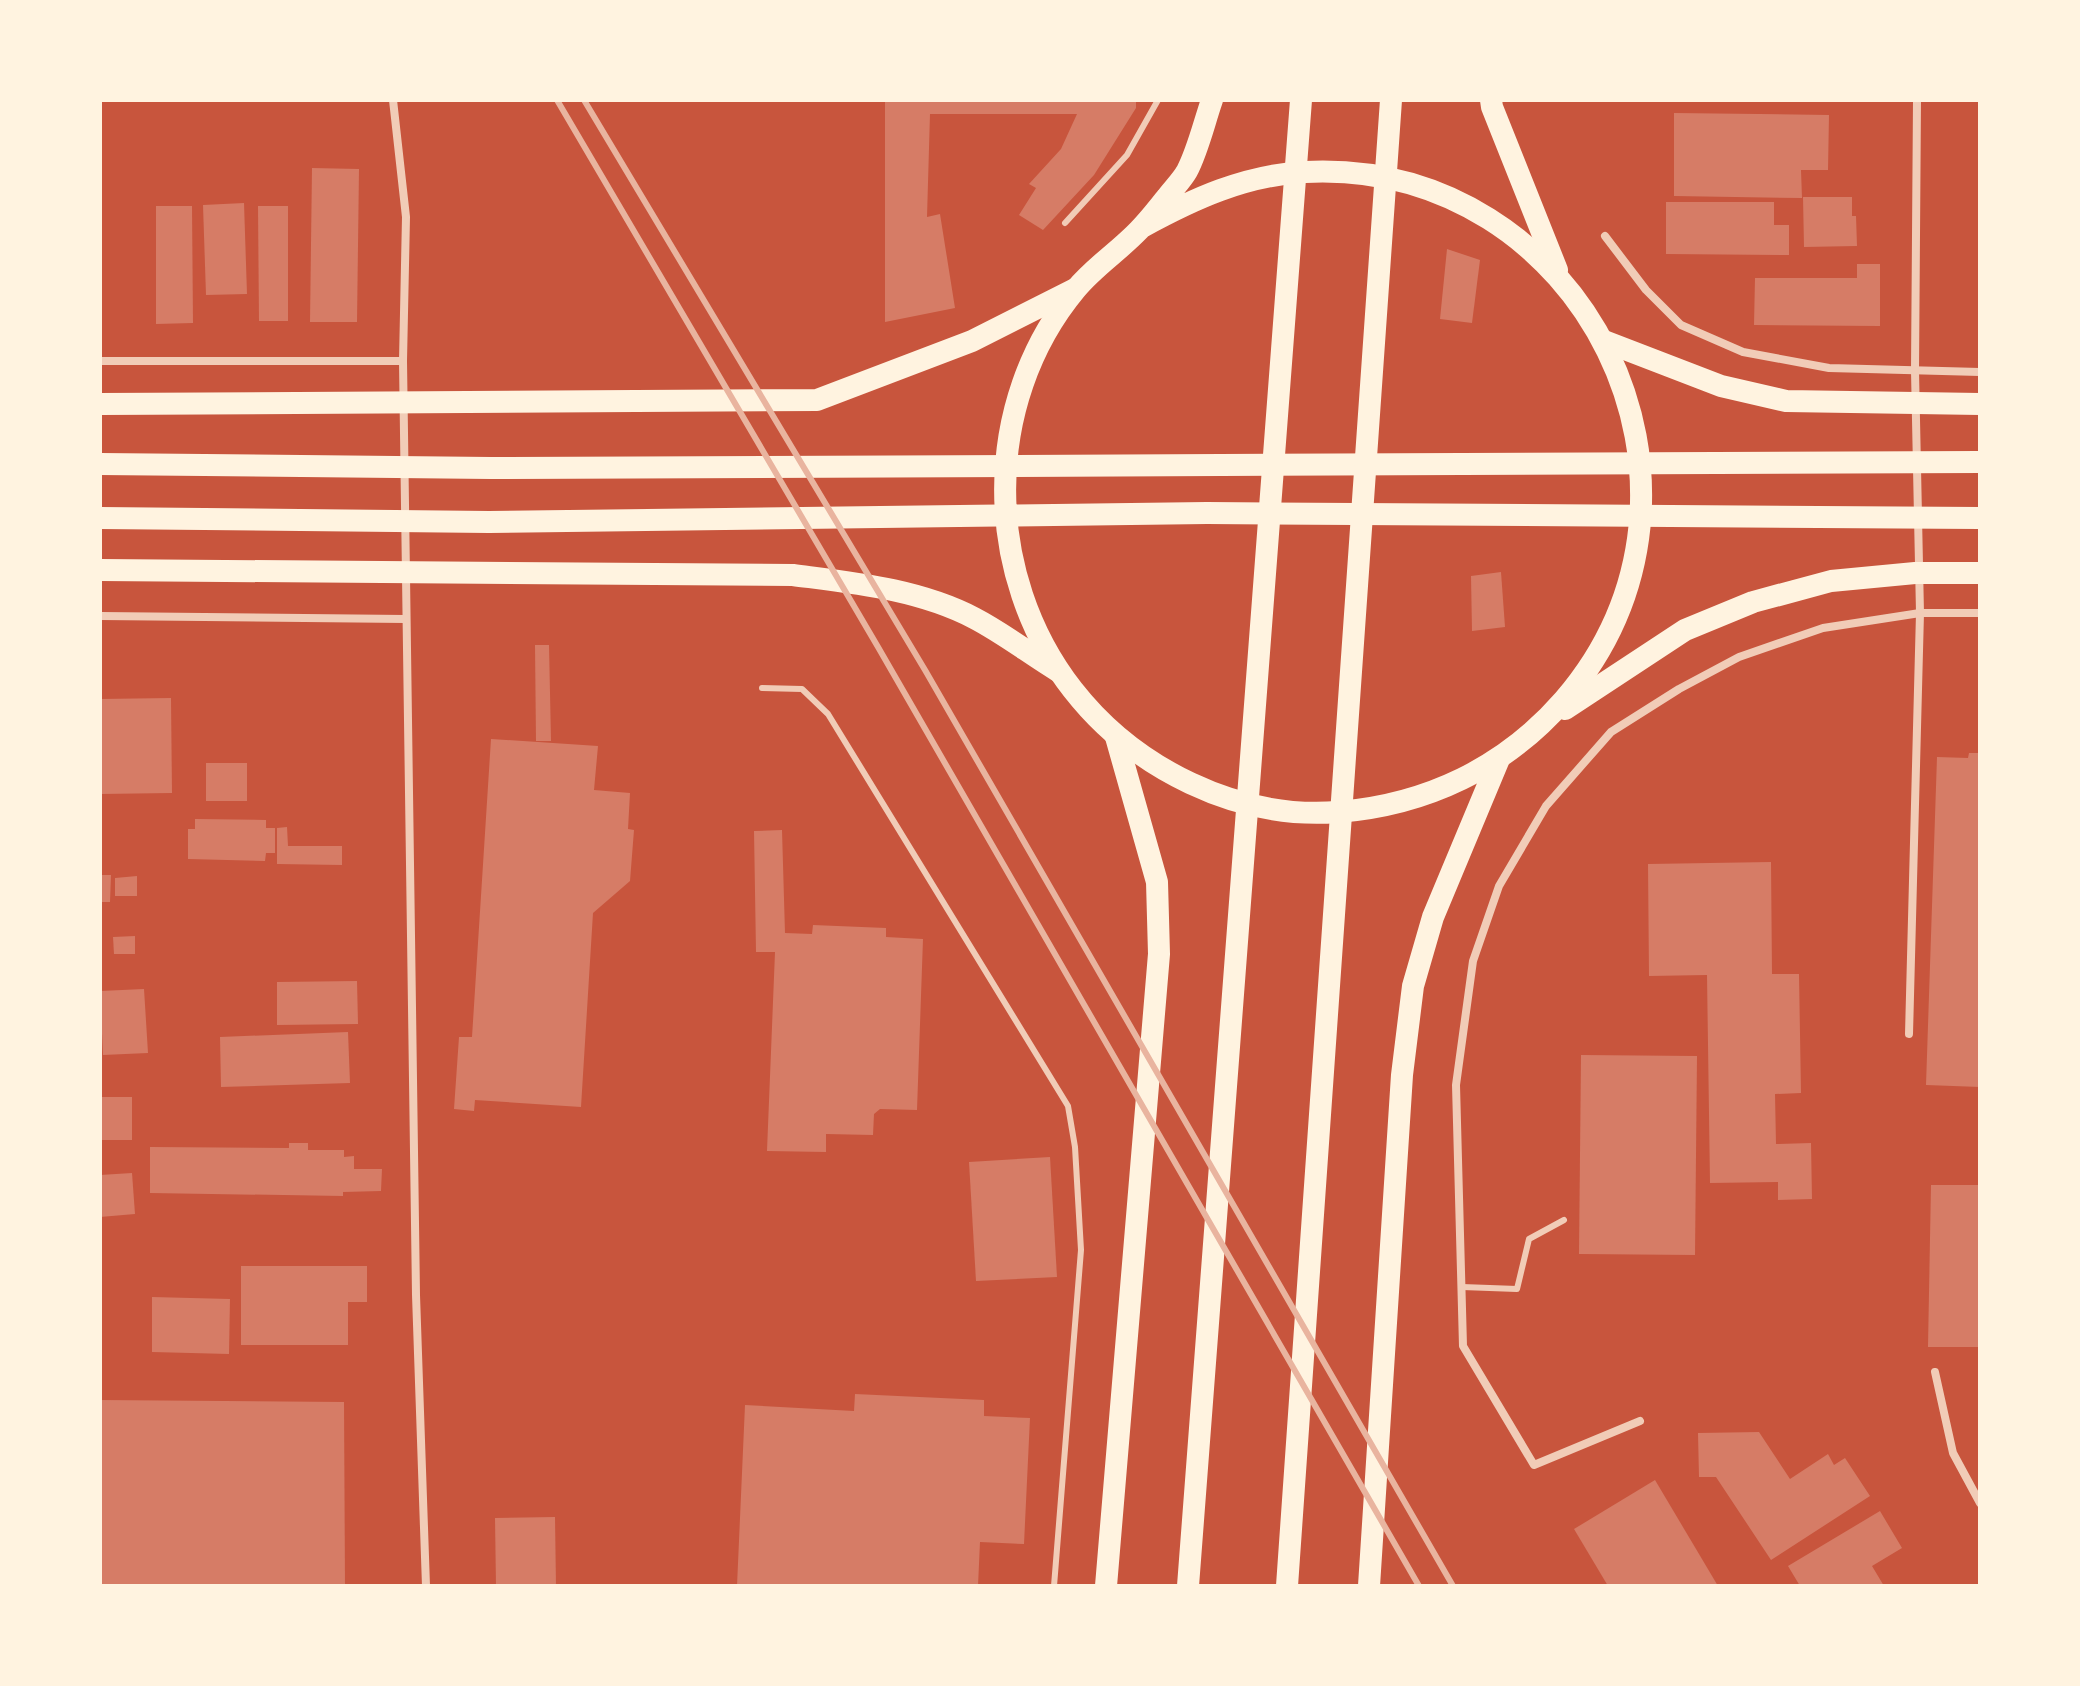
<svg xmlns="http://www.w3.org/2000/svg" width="2080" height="1686" font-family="'Open Sans',sans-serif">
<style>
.building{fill:#d67c66}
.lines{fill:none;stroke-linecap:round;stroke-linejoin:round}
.service{stroke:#f1ccb7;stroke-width:6}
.minor{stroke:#f1ccb7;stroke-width:8}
.trunk{stroke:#fff3e0;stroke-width:22}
.rail{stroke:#e9b49f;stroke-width:6}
</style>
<rect width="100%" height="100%" fill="#c8553d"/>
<g class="building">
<polygon points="885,100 1136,100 1136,108 1094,175 1043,230 1019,215 1036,188 1029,184 1061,149 1077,114 930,114 927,217 940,214 955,308 885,322"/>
<polygon points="1674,113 1829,115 1828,170 1801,170 1802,198 1674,196"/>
<polygon points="312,168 359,169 357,322 310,322"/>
<polygon points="1803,197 1852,197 1852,216 1856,216 1857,246 1804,247"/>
<polygon points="1666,202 1774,202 1774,225 1789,225 1789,255 1666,254"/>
<polygon points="244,203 247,294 206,295 203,205"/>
<polygon points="156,206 192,206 193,323 156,324"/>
<polygon points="258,206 288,206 288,321 259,321"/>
<polygon points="1447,249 1480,260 1472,323 1440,319"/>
<polygon points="1857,264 1880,264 1880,326 1754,325 1755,278 1857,278"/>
<polygon points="1501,572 1505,627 1472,631 1471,576"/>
<polygon points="535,645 549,645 551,741 536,741"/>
<polygon points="171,698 172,793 100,794 100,699"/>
<polygon points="491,739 598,746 594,790 630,793 628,829 634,830 630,881 593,913 581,1107 475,1100 474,1111 454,1109 459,1037 472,1037"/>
<polygon points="1969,753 1980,753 1980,1087 1926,1085 1937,757 1968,758"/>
<rect x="206" y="763" width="41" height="38"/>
<polygon points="195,819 266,820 266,828 275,828 275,853 266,853 265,861 188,859 188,829 195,829"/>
<polygon points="287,827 288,846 342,846 342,865 277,864 277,828"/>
<polygon points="782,830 785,933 812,934 813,925 886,928 886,937 923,939 917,1110 880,1109 874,1114 873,1135 826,1134 826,1152 767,1151 775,952 756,952 754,831"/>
<polygon points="1771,862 1772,974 1799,974 1801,1093 1775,1094 1776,1144 1811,1143 1812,1199 1778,1200 1778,1182 1710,1183 1707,975 1649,976 1648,864"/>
<polygon points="100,875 111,875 110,902 100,902"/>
<polygon points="137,876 137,896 115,896 115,878"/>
<polygon points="135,936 135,954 114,954 113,937"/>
<polygon points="357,981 358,1024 277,1025 277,982"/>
<polygon points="144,989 148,1053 103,1055 100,991"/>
<polygon points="348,1032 350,1083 221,1087 220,1037"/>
<polygon points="1581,1055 1697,1056 1695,1255 1579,1254"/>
<rect x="100" y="1097" width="32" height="43"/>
<polygon points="289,1143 308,1143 308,1150 344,1150 344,1157 354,1156 354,1169 382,1169 381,1191 343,1192 343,1196 150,1193 150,1147 289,1148"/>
<polygon points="1050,1157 1057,1277 976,1281 969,1162"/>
<polygon points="132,1173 135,1214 100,1217 100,1175"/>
<polygon points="1931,1185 1980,1185 1980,1347 1928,1347"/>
<polygon points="241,1266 367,1266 367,1302 348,1302 348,1345 241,1345"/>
<polygon points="152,1297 230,1299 229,1354 152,1352"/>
<polygon points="855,1394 984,1400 984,1416 1030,1418 1024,1544 980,1542 978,1586 737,1586 745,1405 854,1411"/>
<polygon points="100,1400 344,1402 345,1586 100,1586"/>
<polygon points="1759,1432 1790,1479 1828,1454 1834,1465 1845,1458 1870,1496 1771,1560 1716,1477 1699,1477 1698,1433"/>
<polygon points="1655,1480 1718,1586 1608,1586 1574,1529"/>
<polygon points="1880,1511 1902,1548 1872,1566 1884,1586 1800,1586 1788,1566"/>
<polygon points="555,1517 556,1586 496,1586 495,1518"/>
</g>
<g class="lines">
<g class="service">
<polyline points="1065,223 1127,155 1158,100"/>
<polyline points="762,688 802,689 828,714 1068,1106 1075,1147 1081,1250 1054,1586"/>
<polyline points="1462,1287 1517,1289 1529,1239 1564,1220"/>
</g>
<g class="minor">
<polyline points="393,100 406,217 403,361 416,1295 426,1586"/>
<polyline points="1605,236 1646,290 1681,325 1743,352 1829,368 1980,372"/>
<polyline points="100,361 403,361"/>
<polyline points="100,616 406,619"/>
<polyline points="1909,1034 1920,613 1915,371 1917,100"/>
<polyline points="1935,1372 1953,1453 1980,1503"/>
<polyline points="1640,1421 1534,1465 1463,1346 1456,1085 1473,961 1499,886 1546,806 1611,732 1679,689 1739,657 1823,628 1920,613 1980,613"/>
</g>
<g class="trunk">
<polyline points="1491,100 1492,107 1557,270"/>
<path d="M1142 227C1193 199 1245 175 1305 172 1584 158 1746 488 1564 700 1505 768 1426 805 1338 812 1237 820 1134 768 1073 690 983 575 981 403 1076 289 1094 267 1119 251 1139 230 1149 220 1158 208 1167 197 1173 189 1182 180 1187 171 1198 150 1204 123 1212 100"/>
<polyline points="1604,341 1721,386 1786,401 1980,404"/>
<polyline points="100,404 817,400 972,341 1075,289"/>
<polyline points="100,464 491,468 1980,462"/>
<polyline points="100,518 489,522 1207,513 1980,518"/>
<path d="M100 570 793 575C854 583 918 589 974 618 1003 633 1030 654 1058 671"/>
<polyline points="1565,709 1685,630 1753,602 1831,581 1915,573 1980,573"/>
<polyline points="1106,1586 1159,954 1157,882 1116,737"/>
<polyline points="1188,1586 1301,100"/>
<polyline points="1287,1586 1391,100"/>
<polyline points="1369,1586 1402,1075 1413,986 1433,917 1499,759"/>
</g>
<g class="rail">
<polyline points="557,100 878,647 1419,1586"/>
<polyline points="584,100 925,670 1453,1586"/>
</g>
</g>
<rect width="2080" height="1686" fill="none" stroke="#fff3e0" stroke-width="204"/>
</svg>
